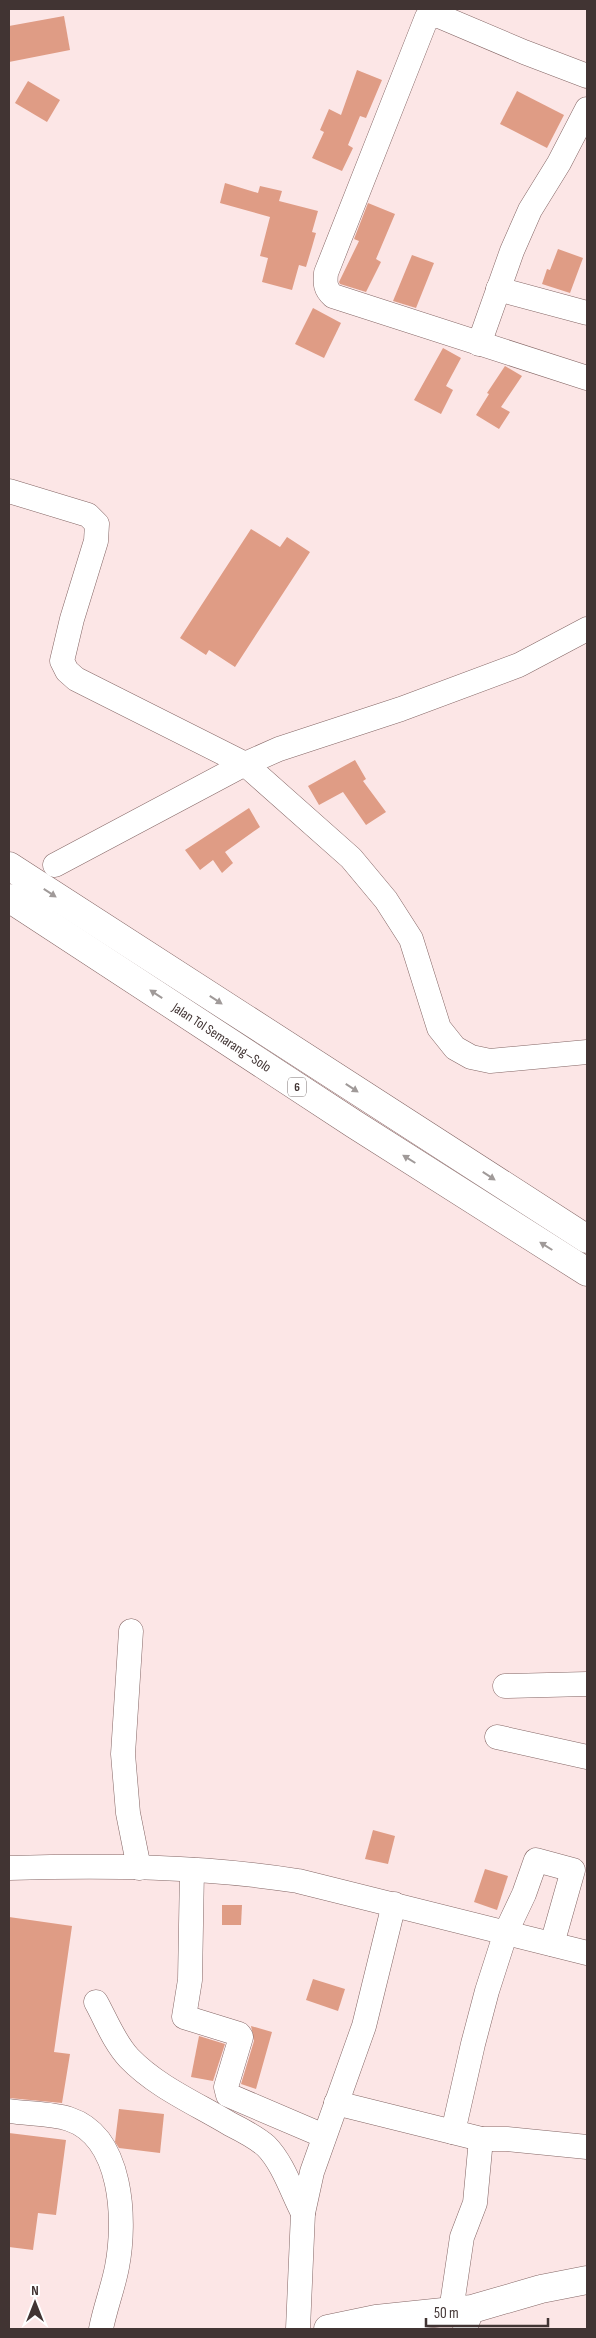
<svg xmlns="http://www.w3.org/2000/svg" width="596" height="2338" font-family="'Sofia Sans Condensed',sans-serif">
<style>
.building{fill:#df9c85}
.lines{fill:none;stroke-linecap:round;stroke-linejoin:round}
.minor-casing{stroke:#846665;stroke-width:25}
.major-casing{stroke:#846665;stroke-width:29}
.highway-casing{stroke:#846665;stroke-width:29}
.minor{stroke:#fff;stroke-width:24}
.major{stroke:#fff;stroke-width:28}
.highway{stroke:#fff;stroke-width:28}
.oneway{fill:#a09a99}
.labels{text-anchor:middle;stroke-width:4.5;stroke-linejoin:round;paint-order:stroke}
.shield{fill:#fff;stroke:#7a7170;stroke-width:1}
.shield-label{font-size:12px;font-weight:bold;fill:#413433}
.street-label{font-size:14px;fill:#413433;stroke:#fff}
</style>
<rect width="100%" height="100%" fill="#fce6e6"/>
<g class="building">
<polygon points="64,16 70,50 9,62 9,26"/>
<polygon points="357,70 382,80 366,118 360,116 348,145 353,148 342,171 312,158 324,132 320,130 329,109 341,115"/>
<polygon points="28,81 60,100 47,122 15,103"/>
<polygon points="517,91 564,115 547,148 500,124"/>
<polygon points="225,183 258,193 260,186 282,191 279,201 318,211 312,232 316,233 312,247 306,267 299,265 292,290 262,282 268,258 260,256 270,217 220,203"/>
<polygon points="368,203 395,214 376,259 381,262 366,292 340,284 339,282 359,241 354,239"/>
<polygon points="558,249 583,258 570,293 542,284 547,269 550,270"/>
<polygon points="412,255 434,263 416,308 393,301"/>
<polygon points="313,308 341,323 324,358 295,344"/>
<polygon points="443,348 461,358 446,386 453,390 441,414 414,400"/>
<polygon points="505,366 522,376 501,407 510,412 499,429 476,415 489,394 487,393"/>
<polygon points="251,529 280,547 287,537 310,552 235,667 209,650 206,655 180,638"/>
<polygon points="355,760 366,779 363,781 386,812 366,825 343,792 319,805 308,786"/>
<polygon points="249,808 260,827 225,852 233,863 222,873 213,860 200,870 185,850"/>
<polygon points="373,1830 395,1836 388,1864 365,1859"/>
<polygon points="485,1869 508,1876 497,1910 474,1902"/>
<polygon points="222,1905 242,1905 241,1925 222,1925"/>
<polygon points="9,1917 72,1926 54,2052 70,2054 62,2103 9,2098"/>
<polygon points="313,1979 345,1989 338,2011 306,2000"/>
<polygon points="251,2026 272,2032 256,2089 241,2084 254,2041"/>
<polygon points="199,2036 225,2044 213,2081 191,2077"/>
<polygon points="119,2109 164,2114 160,2153 119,2148 115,2142"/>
<polygon points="9,2133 66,2140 56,2215 38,2213 33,2250 9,2247"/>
</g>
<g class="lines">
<defs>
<g id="minor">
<path d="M587 76 524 52 439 16 427 17 326 273C325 283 325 289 333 296L587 378"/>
<polyline points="498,289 587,313"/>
<polyline points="479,344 512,251 530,210 559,163 587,109"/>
<polyline points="9,491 88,515 97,524 96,541 72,619 62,661 67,671 76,679 245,764 351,858 386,900 411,939 439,1028 455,1048 471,1057 490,1061 587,1052"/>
<polyline points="55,865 245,764 279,749 401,709 519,665 587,629"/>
<polyline points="131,1631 123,1754 128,1813 139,1868"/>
<polyline points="505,1686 587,1684"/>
<polyline points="497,1737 587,1757"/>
<path d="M9 1868C105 1865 203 1866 298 1881L587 1953"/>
<polyline points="192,1870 190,1980 184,2017 239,2034 241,2037 226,2087 228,2095 324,2136"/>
<path d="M96 2002C106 2020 114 2042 129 2058 157 2087 195 2103 230 2124 242 2130 256 2137 266 2146 283 2163 292 2192 303 2213"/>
<polyline points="336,2103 481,2139 507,2139 587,2147"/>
<path d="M9 2111C28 2114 51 2113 69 2119 123 2137 126 2220 117 2267 113 2288 105 2308 101 2329"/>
<polyline points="453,2132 473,2044 487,1991 506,1932 524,1894 536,1860 573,1870 552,1944"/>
<polyline points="451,2311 462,2237 475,2203 481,2139"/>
<polyline points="298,2329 303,2213 312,2172 364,2026 394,1904"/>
<polyline points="465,2329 472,2309"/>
</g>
<polyline id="major" points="328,2329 376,2319 472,2309 541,2289 587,2280"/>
<g id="highway">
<polyline points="9,866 587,1239"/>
<polyline points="9,898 354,1124 587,1272"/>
</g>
</defs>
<use href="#minor" class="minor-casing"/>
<use href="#major" class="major-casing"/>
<use href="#highway" class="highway-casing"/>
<use href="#minor" class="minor"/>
<use href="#major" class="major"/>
<use href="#highway" class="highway"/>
</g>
<defs><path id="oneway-solid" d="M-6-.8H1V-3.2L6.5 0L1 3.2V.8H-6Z" transform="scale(1.25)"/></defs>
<g class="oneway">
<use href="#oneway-solid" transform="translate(50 893) rotate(33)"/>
<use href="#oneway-solid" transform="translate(156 994) rotate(-147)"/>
<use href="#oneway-solid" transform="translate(216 1000) rotate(33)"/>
<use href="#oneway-solid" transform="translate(352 1088) rotate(33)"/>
<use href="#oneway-solid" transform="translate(409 1159) rotate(-148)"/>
<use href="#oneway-solid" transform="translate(489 1176) rotate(33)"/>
<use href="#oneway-solid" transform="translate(546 1246) rotate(-148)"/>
</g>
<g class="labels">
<rect class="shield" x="288" y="1077.5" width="18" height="19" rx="4"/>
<g class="shield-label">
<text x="297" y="1091">6</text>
</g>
<g class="street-label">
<text transform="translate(222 1037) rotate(33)" y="5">Jalan Tol Semarang–Solo</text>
</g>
</g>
<rect width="596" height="2338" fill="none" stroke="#413433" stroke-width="20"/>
<g transform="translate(35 2303)" stroke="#ffffff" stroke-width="4" paint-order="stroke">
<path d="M0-4L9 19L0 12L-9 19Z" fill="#413433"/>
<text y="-8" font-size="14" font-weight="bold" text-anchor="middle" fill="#413433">N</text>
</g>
<path d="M426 2318v8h122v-8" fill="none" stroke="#413433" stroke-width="2.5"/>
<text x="434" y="2318" font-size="15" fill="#413433" stroke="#ffffff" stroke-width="4" paint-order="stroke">50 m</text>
</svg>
